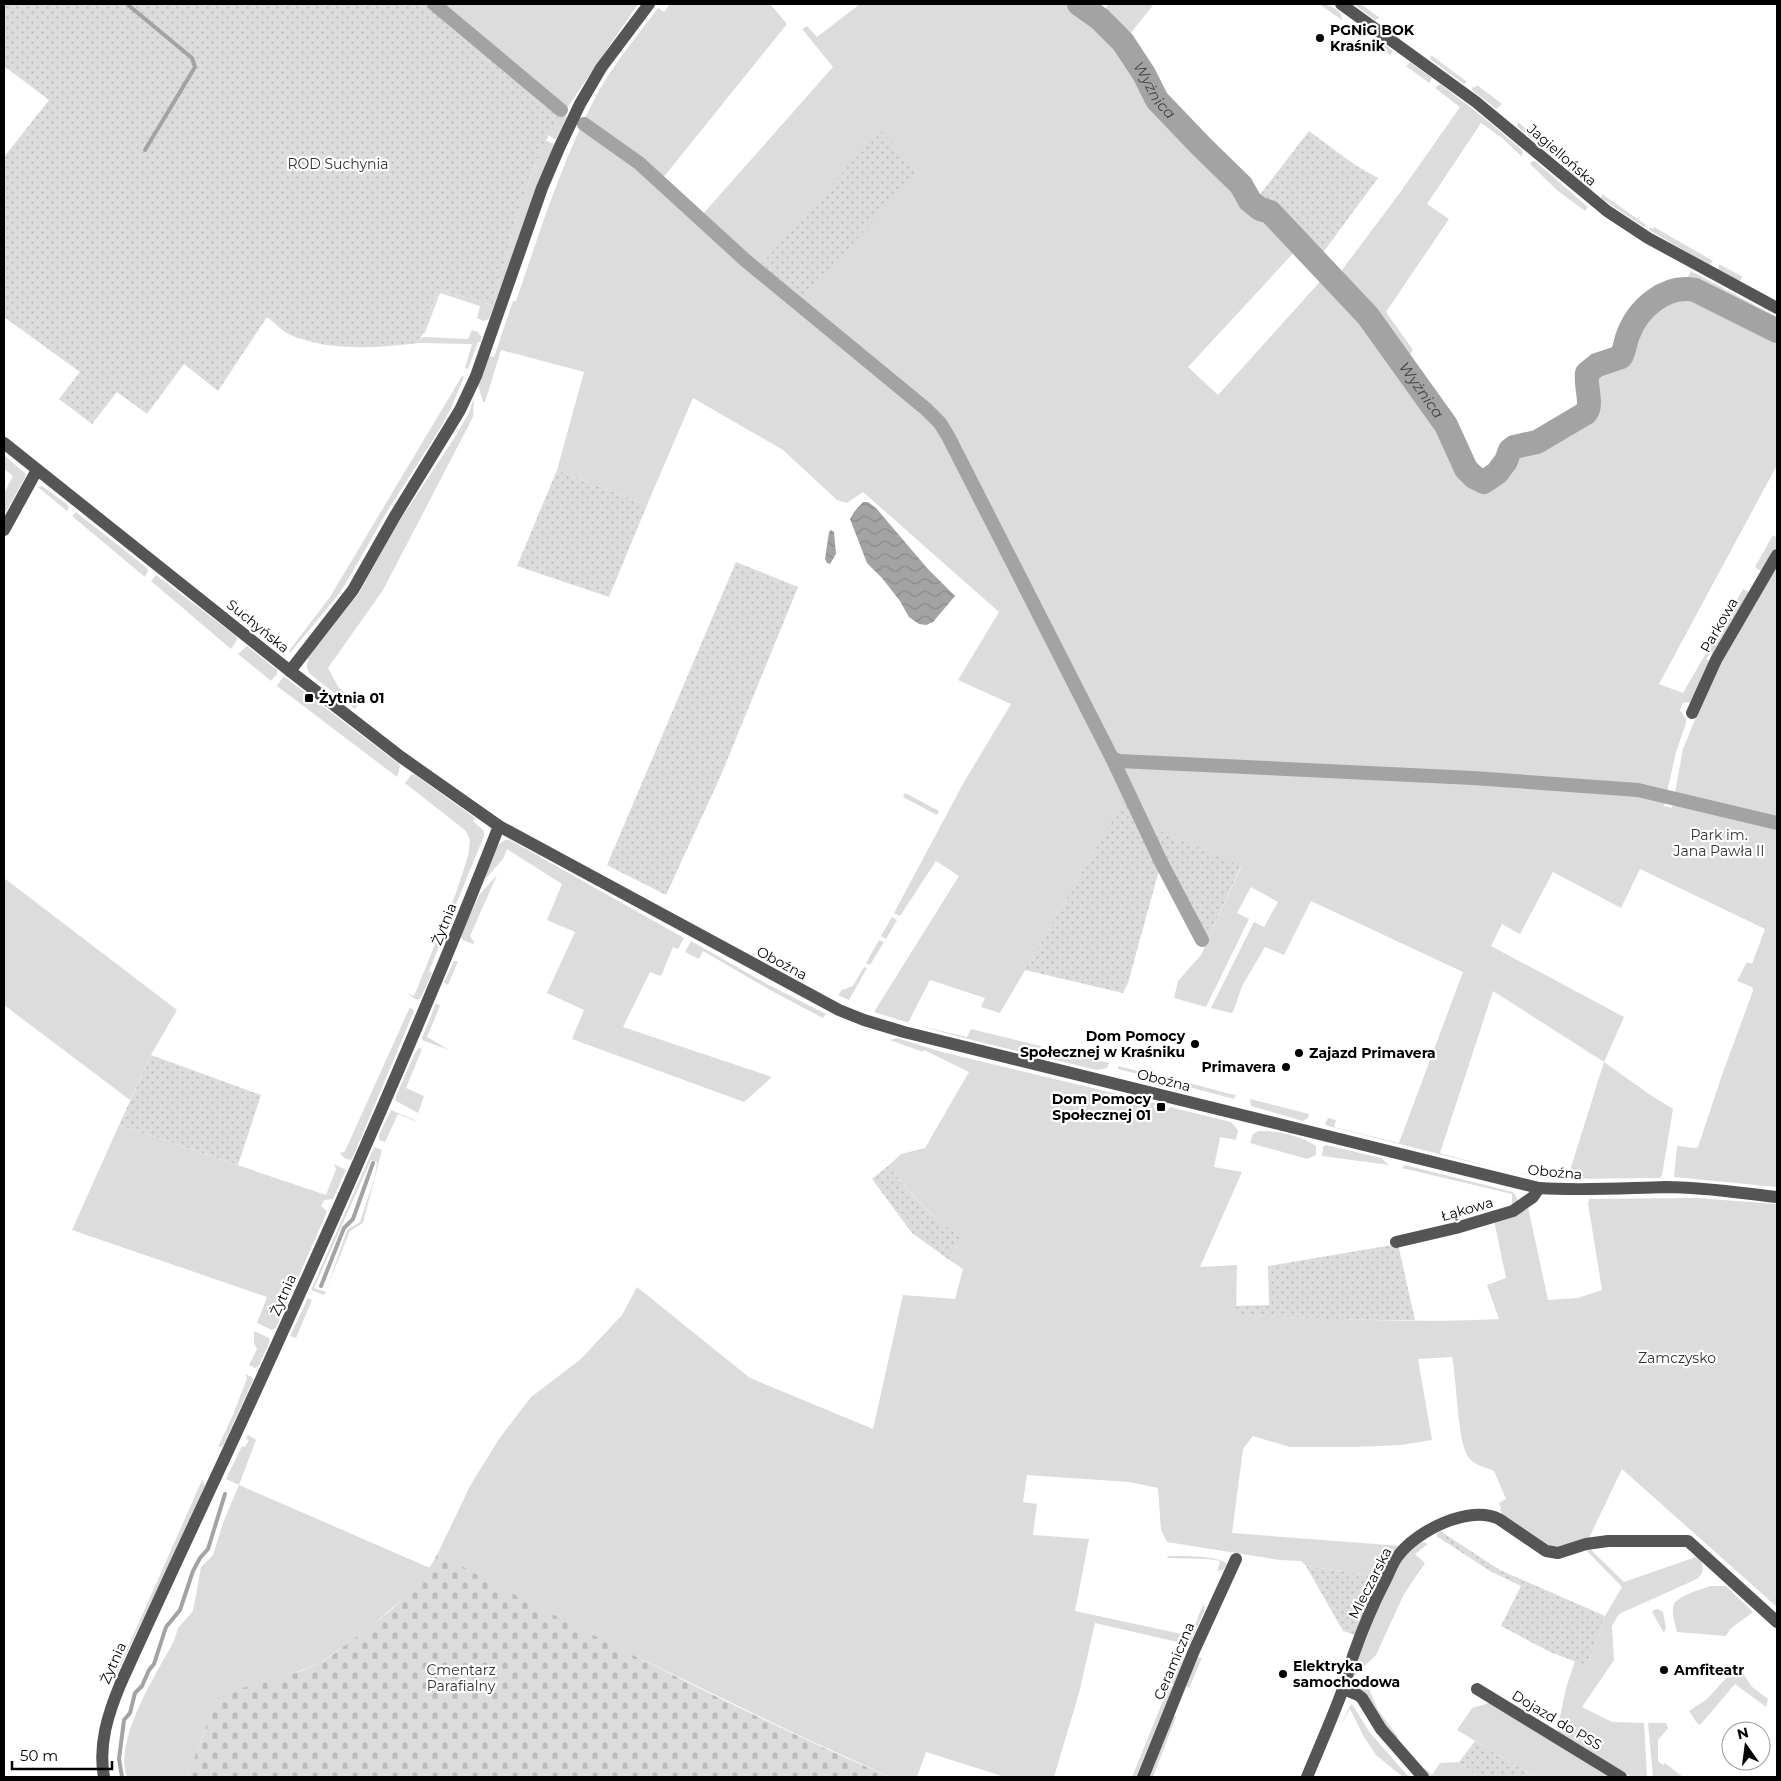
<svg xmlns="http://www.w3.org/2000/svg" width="1781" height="1781" font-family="Montserrat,sans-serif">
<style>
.green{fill:#dcdcdc;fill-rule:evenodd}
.cemetery{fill:url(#cemetery-stones)}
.garden{fill:url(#garden-dots)}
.water{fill:url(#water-waves)}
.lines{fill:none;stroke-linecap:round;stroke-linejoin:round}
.stream{stroke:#a3a3a3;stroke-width:4}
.canal{stroke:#a3a3a3;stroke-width:14}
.river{stroke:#a3a3a3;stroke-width:24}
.minor{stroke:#555;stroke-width:12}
.poi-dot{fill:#000;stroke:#fff;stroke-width:2}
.labels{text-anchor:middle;stroke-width:4.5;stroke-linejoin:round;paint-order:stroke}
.poi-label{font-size:14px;font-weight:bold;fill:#000;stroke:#fff;text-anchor:start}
.street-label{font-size:14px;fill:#000;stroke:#fff}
.park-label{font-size:14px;fill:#333;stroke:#fff}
.water-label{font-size:15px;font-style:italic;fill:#444;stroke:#fff}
</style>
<defs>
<pattern id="cemetery-stones" width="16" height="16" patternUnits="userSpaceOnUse" patternTransform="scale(1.25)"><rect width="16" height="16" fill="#dcdcdc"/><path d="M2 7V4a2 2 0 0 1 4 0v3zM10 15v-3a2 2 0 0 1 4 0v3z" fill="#bbb"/></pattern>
<pattern id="garden-dots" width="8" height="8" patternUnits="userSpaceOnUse" patternTransform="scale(1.25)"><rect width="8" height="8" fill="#dcdcdc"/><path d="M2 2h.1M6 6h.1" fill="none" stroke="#bbb" stroke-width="1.8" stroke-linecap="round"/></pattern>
<pattern id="water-waves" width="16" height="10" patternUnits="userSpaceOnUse" patternTransform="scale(1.25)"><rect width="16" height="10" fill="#a3a3a3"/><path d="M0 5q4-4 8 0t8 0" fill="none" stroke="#8b8b8b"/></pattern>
</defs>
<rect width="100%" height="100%" fill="#fff"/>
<g class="green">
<polygon points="440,4 638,4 567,108"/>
<path d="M670 4H770L787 24 658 184 755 275 915 401 702 215 833 67 802 29 807 26 817 37 860 4H1090L1101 13 1109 4H1154L1126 39 1162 102 1220 161 1260 193 1255 201C1288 217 1316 246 1339 274L1399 194 1460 107 1435 88 1440 84 1488 121 1522 150 1523 154 1521 156 1502 138 1481 123 1427 204 1449 219 1386 312 1413 350 1405 362 1446 425 1466 469 1474 477 1484 481 1497 473 1506 461 1510 450 1514 447 1537 442 1586 413C1593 405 1585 385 1587 373L1597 365 1621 357 1624 351 1627 337 1638 316 1657 299 1682 288 1691 271 1777 317V465L1659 684 1683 693 1743 589 1749 592 1714 655 1710 654 1706 659 1710 661 1691 702 1683 703 1680 710 1686 719V723L1676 752 1664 806 1672 808 1683 749 1718 663 1777 560V1187L1674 1177 1677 1146 1695 1148 1698 1147 1723 1072 1753 991 1752 987 1737 981 1747 962 1752 964 1765 929 1640 869 1621 908 1553 872 1520 934 1502 924 1491 946 1624 1017 1604 1062 1649 1094 1673 1109 1662 1175 1660 1178 1555 1179 1513 1172 1543 1176 1568 1177 1604 1062 1493 991 1440 1153 1499 1169 1328 1126 1325 1124 1328 1118 1336 1120 1334 1127 1399 1143 1463 972 1311 901 1284 955 1265 947 1242 986 1233 1012 1231 1013 1211 1008 1254 922 1264 927 1278 902 1251 887 1237 913 1249 919 1206 1007 1174 998 1178 981 1201 955 1241 867 1144 824 1129 793 1000 1013 981 1007 985 998 930 980 908 1023 967 1037 971 1029 1109 1063 1107 1068 1097 1070C1022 1052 947 1036 874 1012L959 876 936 861 900 916 894 913 964 782 1011 704 958 680 999 612 863 492 847 503 837 500 783 450 693 398 647 505 557 470 584 372 501 350 485 402H483L478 385 488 356 494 357 513 301H516C541 229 563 156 600 89 616 61 638 35 658 8L664 12ZM1298 248 1325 276 1218 395 1188 367Z"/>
<path d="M1319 4C1329 4 1342 9 1342 20Z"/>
<polygon points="1353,4 1361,4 1380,18 1375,20"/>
<polygon points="1375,40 1378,40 1393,51 1390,55 1373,43"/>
<polygon points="1431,55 1467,82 1464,84 1430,59"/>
<polygon points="1410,62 1432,78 1429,83 1406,66"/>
<polygon points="1477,85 1502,104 1496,109 1472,90 1473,86 1475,88"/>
<polygon points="561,113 567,117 556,140 548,135"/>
<polygon points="1518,122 1549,149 1547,152 1517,126"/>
<polygon points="545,140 554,144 489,319 483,321 477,318 480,306 440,293 425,333 422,334 438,289 492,305 522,200"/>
<polygon points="1532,161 1535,161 1588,207 1585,211 1557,190 1530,164"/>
<polygon points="1569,167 1593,187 1591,190 1567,171"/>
<polygon points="1602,194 1646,225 1644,227 1601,198"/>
<polygon points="1650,227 1653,229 1654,227 1713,261 1709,265 1649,230"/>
<polygon points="1719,264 1743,277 1739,281 1718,270"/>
<polygon points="472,330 478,332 481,337 481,342 478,342 468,369 465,368 472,344 419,343 421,338 424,337 468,339"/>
<polygon points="462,376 464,377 451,408 441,427 388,510 349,578 339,594 290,653 289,651 330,597"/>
<path d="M474 397 473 417 383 590 328 668 339 688 358 705 355 709 310 674C307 669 305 666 309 660L307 659 359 593 398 523 455 437 469 413Z"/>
<polygon points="4,455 26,474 25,478 4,515 4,493 13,476 4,469"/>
<polygon points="42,486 67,504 69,508 67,511 38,487"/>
<polygon points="76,512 147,568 148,571 145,577 72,516"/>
<polygon points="1773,535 1777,538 1777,547 1764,570 1761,571 1755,567"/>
<polygon points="156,575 236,636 237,640 231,649 151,581"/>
<polygon points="246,609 248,610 244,615 275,639 271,644 240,619"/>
<polygon points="247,646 277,670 277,674 271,681 238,654"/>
<polygon points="283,677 286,678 399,764 400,767 397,777 277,686"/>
<polygon points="411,775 415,775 475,818 473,821 484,831 484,836 429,971 432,973 420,999 415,999 407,993 414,996 456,893 468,856 470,840 466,831 405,783"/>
<polygon points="905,793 939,811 937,815 903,797"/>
<path d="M505 840H510L684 938 678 949 673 947 661 976 650 972 623 1027 772 1077 744 1102 572 1039 584 1010 547 993 575 932 547 920 562 884 507 849 503 859 485 879C489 867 492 846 505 840Z"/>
<polygon points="497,875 470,936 474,942 473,944 463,940 460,935 480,894"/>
<polygon points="4,878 177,1010 151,1055 130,1100 4,1005"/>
<polygon points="892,917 897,920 886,939 881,936"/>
<polygon points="879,940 884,942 870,965 866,963"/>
<polygon points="691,941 767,984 826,1014 823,1018 770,990 703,951 699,959 685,952"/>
<polygon points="454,961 458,961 448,985 444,982"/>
<polygon points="864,967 867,968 849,1000 838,995 842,990 853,986"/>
<polygon points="436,1003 440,1006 427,1037 449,1050 422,1040 422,1038"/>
<polygon points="410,1007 414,1011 352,1159 350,1160 344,1158 340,1153 345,1151"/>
<path d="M897 1038 942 1052 1155 1103 1154 1108 1167 1111 1170 1107 1231 1122 1238 1130 1236 1140 1220 1137 1214 1167 1242 1172 1200 1267 1237 1265 1236 1316C1324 1317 1411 1324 1499 1319L1487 1285 1506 1278 1494 1220 1528 1207 1548 1300 1578 1298 1602 1290 1588 1203 1589 1199 1696 1198 1777 1204V1607L1622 1469 1588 1540 1550 1548 1507 1521 1500 1510 1501 1508 1499 1503 1506 1499 1494 1471C1486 1467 1475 1466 1469 1458 1457 1443 1457 1379 1452 1357L1418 1359 1432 1440 1401 1445 1354 1447H1290L1253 1436 1243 1449 1232 1533 1401 1546 1384 1577 1306 1566 1301 1561 1280 1560 1167 1542 1161 1530 1158 1488 1129 1482 1027 1475 1023 1502 1037 1504 1033 1535 1089 1539 1075 1611 1191 1636 1203 1604 1205 1609 1189 1646 1185 1647 1186 1644 1095 1623 1079 1693 1054 1777H1005L926 1752 917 1777H890L798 1735 594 1636 478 1576 438 1553 470 1486 499 1439 531 1397 581 1359 622 1315 637 1287 750 1378 873 1429 903 1295 955 1299 963 1269 948 1259 962 1238C931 1217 912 1194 888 1166L901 1154 925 1148 969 1072 924 1050 923 1052 890 1040Z"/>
<polygon points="419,1048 422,1049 406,1088 424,1096 418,1113 396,1101 396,1096 415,1053"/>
<polygon points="1118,1066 1175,1080 1175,1083 1118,1069"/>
<polygon points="1182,1081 1230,1094 1236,1095 1234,1099 1181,1085"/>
<polygon points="1250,1099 1309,1114 1308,1118 1303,1121 1251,1106"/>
<polygon points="391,1110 415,1120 415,1121 398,1114 385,1142 379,1140 379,1135"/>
<polygon points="119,1125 326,1195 336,1169 334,1164 346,1170 333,1199 324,1200 321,1206 327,1211 326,1214 294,1287 286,1285 282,1293 288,1295 289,1298 276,1328 272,1330 257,1323 267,1297 72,1230"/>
<path d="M1258 1131C1276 1130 1301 1136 1316 1146V1155L1307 1159 1250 1143 1253 1134Z"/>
<polygon points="1326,1145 1381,1158 1389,1165 1322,1156 1323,1147"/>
<polygon points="374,1147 382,1150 363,1223 350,1231 328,1285 347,1230 360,1222 375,1176 377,1162 371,1160 314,1288 326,1292 324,1295 311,1290"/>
<polygon points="1405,1165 1513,1192 1517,1198 1518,1203 1512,1209 1512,1194 1402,1168"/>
<polygon points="308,1298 312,1300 296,1338 290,1336"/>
<polygon points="254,1331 269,1338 270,1341 258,1367 255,1368 249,1365 257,1349 254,1343"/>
<polygon points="245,1374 252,1377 253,1380 223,1446 218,1447 233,1415 247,1378"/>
<path d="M248 1435 256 1440 239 1485 430 1568 415 1588 367 1630 320 1663 266 1684 219 1693 187 1777H127C113 1740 157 1673 174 1641L178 1628 193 1611 201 1567 213 1555 223 1523 239 1485 226 1479 242 1446 245 1447 249 1440 246 1439Z"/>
<polygon points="202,1480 205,1485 189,1523 109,1690"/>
<path d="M1423 1542 1428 1544 1415 1554 1425 1563 1404 1594 1376 1655 1351 1679 1368 1686 1378 1710 1398 1737 1397 1739 1351 1684 1350 1679C1365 1639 1385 1563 1423 1542Z"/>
<path d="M1588 1547 1624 1582 1696 1557 1701 1560C1704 1568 1704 1573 1697 1579L1619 1614 1612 1626 1614 1660 1582 1707 1612 1722 1644 1723 1647 1776H1630L1557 1731 1566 1688 1575 1661 1587 1666 1605 1616 1622 1587 1584 1548Z"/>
<path d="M1168 1556C1181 1556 1219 1555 1227 1564L1223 1570 1217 1571 1220 1561 1208 1559 1167 1558Z"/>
<path d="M1711 1586H1726L1753 1612 1730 1629 1726 1636 1677 1632C1675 1624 1672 1615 1673 1607 1674 1597 1701 1589 1711 1586Z"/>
<polygon points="1655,1609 1658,1609 1663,1612 1666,1628 1664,1633 1652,1612"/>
<polygon points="1182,1654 1184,1658 1174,1685 1170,1683"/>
<polygon points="1197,1657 1202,1658 1189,1688 1186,1687"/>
<polygon points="1738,1665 1751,1686 1768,1699 1766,1707 1735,1684 1700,1725 1697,1723 1689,1711 1707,1699"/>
<polygon points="1169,1686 1173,1687 1136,1777 1132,1777"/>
<polygon points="1489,1703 1610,1777 1535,1777 1457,1730 1472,1708"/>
<polygon points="1352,1704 1370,1733 1409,1777 1403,1777 1376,1755 1364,1737 1350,1709 1340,1726 1350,1706"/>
<polygon points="1174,1716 1176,1717 1153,1777 1149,1777"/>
<polygon points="1648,1723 1666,1723 1668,1728 1658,1740 1658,1761 1663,1765 1665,1763 1683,1777 1653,1777"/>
<polygon points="1459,1762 1479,1777 1431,1777 1424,1770 1425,1768 1432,1775 1440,1763"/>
</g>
<path class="cemetery" d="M438 1553C517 1598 599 1638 681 1679 750 1713 819 1747 890 1777H187L219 1693C254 1686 286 1678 318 1664 328 1659 338 1650 347 1644 382 1619 418 1591 438 1553Z"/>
<g class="garden">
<path d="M4 4H431L561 113C525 172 512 240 492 305L438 289 419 343C376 348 329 352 288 334 281 330 274 322 267 317L218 391 184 364 147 414 117 392 92 424 59 399 80 372 4 317V157L49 100 4 66Z"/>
<polygon points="880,130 918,171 801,301 760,266"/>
<polygon points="1309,131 1355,165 1378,178 1322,254 1272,210 1255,201"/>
<polygon points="557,470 647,505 609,597 517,566"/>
<polygon points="736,562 798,587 721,775 666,895 607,865"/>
<polygon points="1129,792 1144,824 1241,866 1205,946 1161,863 1128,983 1123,993 1025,970"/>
<polygon points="151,1055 261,1095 238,1165 119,1125"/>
<path d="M888 1166C912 1195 931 1217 962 1238L948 1259 912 1233 872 1179Z"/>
<path d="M1398 1244 1415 1320C1355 1321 1295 1317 1236 1316L1235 1306 1269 1305 1268 1266Z"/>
<polygon points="1440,1531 1500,1570 1605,1616 1587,1666 1550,1652 1501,1626 1521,1586 1490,1571 1438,1537 1436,1535"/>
<polygon points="1306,1566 1384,1577 1358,1636 1343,1631"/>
<polygon points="1475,1741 1535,1777 1479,1777 1459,1762"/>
</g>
<g class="water">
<polygon points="863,502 868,502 876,508 927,568 955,596 933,622 926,625 919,624 909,617 900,601 882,578 867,563 850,519 854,512"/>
<polygon points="831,530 834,532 836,554 830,564 827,563 825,559 829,532"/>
</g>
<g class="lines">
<g class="stream">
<polyline points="127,4 192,58 195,67 145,150"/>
<polyline points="321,1286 344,1228 353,1219 373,1163"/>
<polyline points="122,1777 119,1759 124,1720 130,1713 135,1693 142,1686 149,1670 154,1664 166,1627 180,1610 193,1571 200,1558 208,1549 225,1494"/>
</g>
<g class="canal">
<polyline points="434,4 561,110"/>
<polyline points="584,124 639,163 745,260 926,409 940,423 948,436 1112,758 1119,761 1473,778 1638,790 1777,823"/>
<polyline points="1112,758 1161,862 1202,940"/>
</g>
<path class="river" id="s1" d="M1079 4 1100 19 1123 42 1144 74 1157 100 1202 147 1241 185 1250 201 1260 209 1270 212 1368 316 1446 425 1466 469 1474 477 1484 482 1497 473 1506 461 1510 450 1514 447 1537 442 1586 413C1593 405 1585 385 1587 373L1597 365 1621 357C1625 350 1625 342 1628 335 1638 308 1666 284 1695 290L1777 331"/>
<g class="minor">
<polyline points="1341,4 1476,102 1607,211 1648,238 1777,308"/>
<path d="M4 443 290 671 401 757 499 826 839 1010 864 1020 904 1032 1539 1188C1581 1191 1624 1188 1666 1187 1703 1187 1740 1193 1777 1197"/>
<polyline points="4,530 37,470"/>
<polyline points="290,671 353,590 395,516 460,410 476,376 542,188 560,146 580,104 601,68 649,4"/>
<polyline points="1692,713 1716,660 1777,555"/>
<polyline points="1396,1242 1456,1228 1513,1211 1533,1197 1539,1188"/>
<polyline points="1343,1689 1358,1695 1362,1698 1381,1729 1423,1777"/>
<polyline points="1477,1689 1621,1777"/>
<path d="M104 1777C98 1745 108 1714 120 1685 173 1567 229 1451 282 1333 358 1166 432 997 499 826"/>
<polyline points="1143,1777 1193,1653 1236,1559"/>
<path d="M1307 1777C1319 1748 1332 1719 1343 1689 1347 1678 1349 1667 1353 1656 1362 1630 1373 1604 1386 1579 1390 1571 1393 1562 1398 1556 1416 1531 1470 1504 1499 1519L1546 1551 1558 1553 1586 1544 1608 1541H1688L1777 1622"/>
</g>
</g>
<g class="poi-dot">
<circle cx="1320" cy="38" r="5"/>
<rect x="304" y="693" width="10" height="10" rx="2.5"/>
<circle cx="1195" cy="1044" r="5"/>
<circle cx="1299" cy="1053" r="5"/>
<circle cx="1286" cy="1067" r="5"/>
<rect x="1156" y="1102" width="10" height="10" rx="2.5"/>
<circle cx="1664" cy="1670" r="5"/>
<circle cx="1283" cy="1674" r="5"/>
</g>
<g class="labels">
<g class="poi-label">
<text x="1330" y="35">PGNiG BOK<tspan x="1330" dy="16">Kraśnik</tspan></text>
<text x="319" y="703">Żytnia 01</text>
<text x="1185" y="1041" text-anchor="end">Dom Pomocy<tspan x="1185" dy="16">Społecznej w Kraśniku</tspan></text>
<text x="1309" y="1058">Zajazd Primavera</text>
<text x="1276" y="1072" text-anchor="end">Primavera</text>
<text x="1151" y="1104" text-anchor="end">Dom Pomocy<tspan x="1151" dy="16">Społecznej 01</tspan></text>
<text x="1293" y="1671">Elektryka<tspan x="1293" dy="16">samochodowa</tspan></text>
<text x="1674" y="1675">Amfiteatr</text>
</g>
<g class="street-label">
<text transform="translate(1562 155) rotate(41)" y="5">Jagiellońska</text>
<text transform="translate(1719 625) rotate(-60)" y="5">Parkowa</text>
<text transform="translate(258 626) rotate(39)" y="5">Suchyńska</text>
<text transform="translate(444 924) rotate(-68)" y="5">Żytnia</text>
<text transform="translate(782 963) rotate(28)" y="5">Oboźna</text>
<text transform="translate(1164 1080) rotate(14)" y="5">Oboźna</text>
<text transform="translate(1555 1172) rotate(5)" y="5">Oboźna</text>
<text transform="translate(1467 1209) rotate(-16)" y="5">Łąkowa</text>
<text transform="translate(283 1295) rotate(-66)" y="5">Żytnia</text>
<text transform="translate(1370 1583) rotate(-63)" y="5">Mleczarska</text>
<text transform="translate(1174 1661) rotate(-67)" y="5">Ceramiczna</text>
<text transform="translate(113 1663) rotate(-66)" y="5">Żytnia</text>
<text transform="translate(1557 1720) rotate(31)" y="5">Dojazd do PSS</text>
</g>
<g class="park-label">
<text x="338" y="169">ROD Suchynia</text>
<text x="1719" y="840">Park im.<tspan x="1719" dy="16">Jana Pawła II</tspan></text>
<text x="1677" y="1363">Zamczysko</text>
<text x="461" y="1675">Cmentarz<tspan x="461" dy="16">Parafialny</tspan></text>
</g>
<g class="water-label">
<text dy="5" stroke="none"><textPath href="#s1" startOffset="116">Wyżnica</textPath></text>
<text dy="5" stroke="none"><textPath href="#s1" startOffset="521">Wyżnica</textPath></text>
</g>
</g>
<rect width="1781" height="1781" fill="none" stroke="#000000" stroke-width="10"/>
<g transform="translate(1746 1746) rotate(346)"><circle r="24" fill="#ffffff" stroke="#999999"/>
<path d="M0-4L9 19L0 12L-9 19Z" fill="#000000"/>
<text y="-8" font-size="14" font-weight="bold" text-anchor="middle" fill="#000000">N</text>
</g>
<path d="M12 1761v8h100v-8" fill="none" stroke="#000000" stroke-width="2.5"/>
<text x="20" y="1761" font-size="15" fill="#000000" stroke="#ffffff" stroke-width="4" paint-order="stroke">50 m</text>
</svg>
